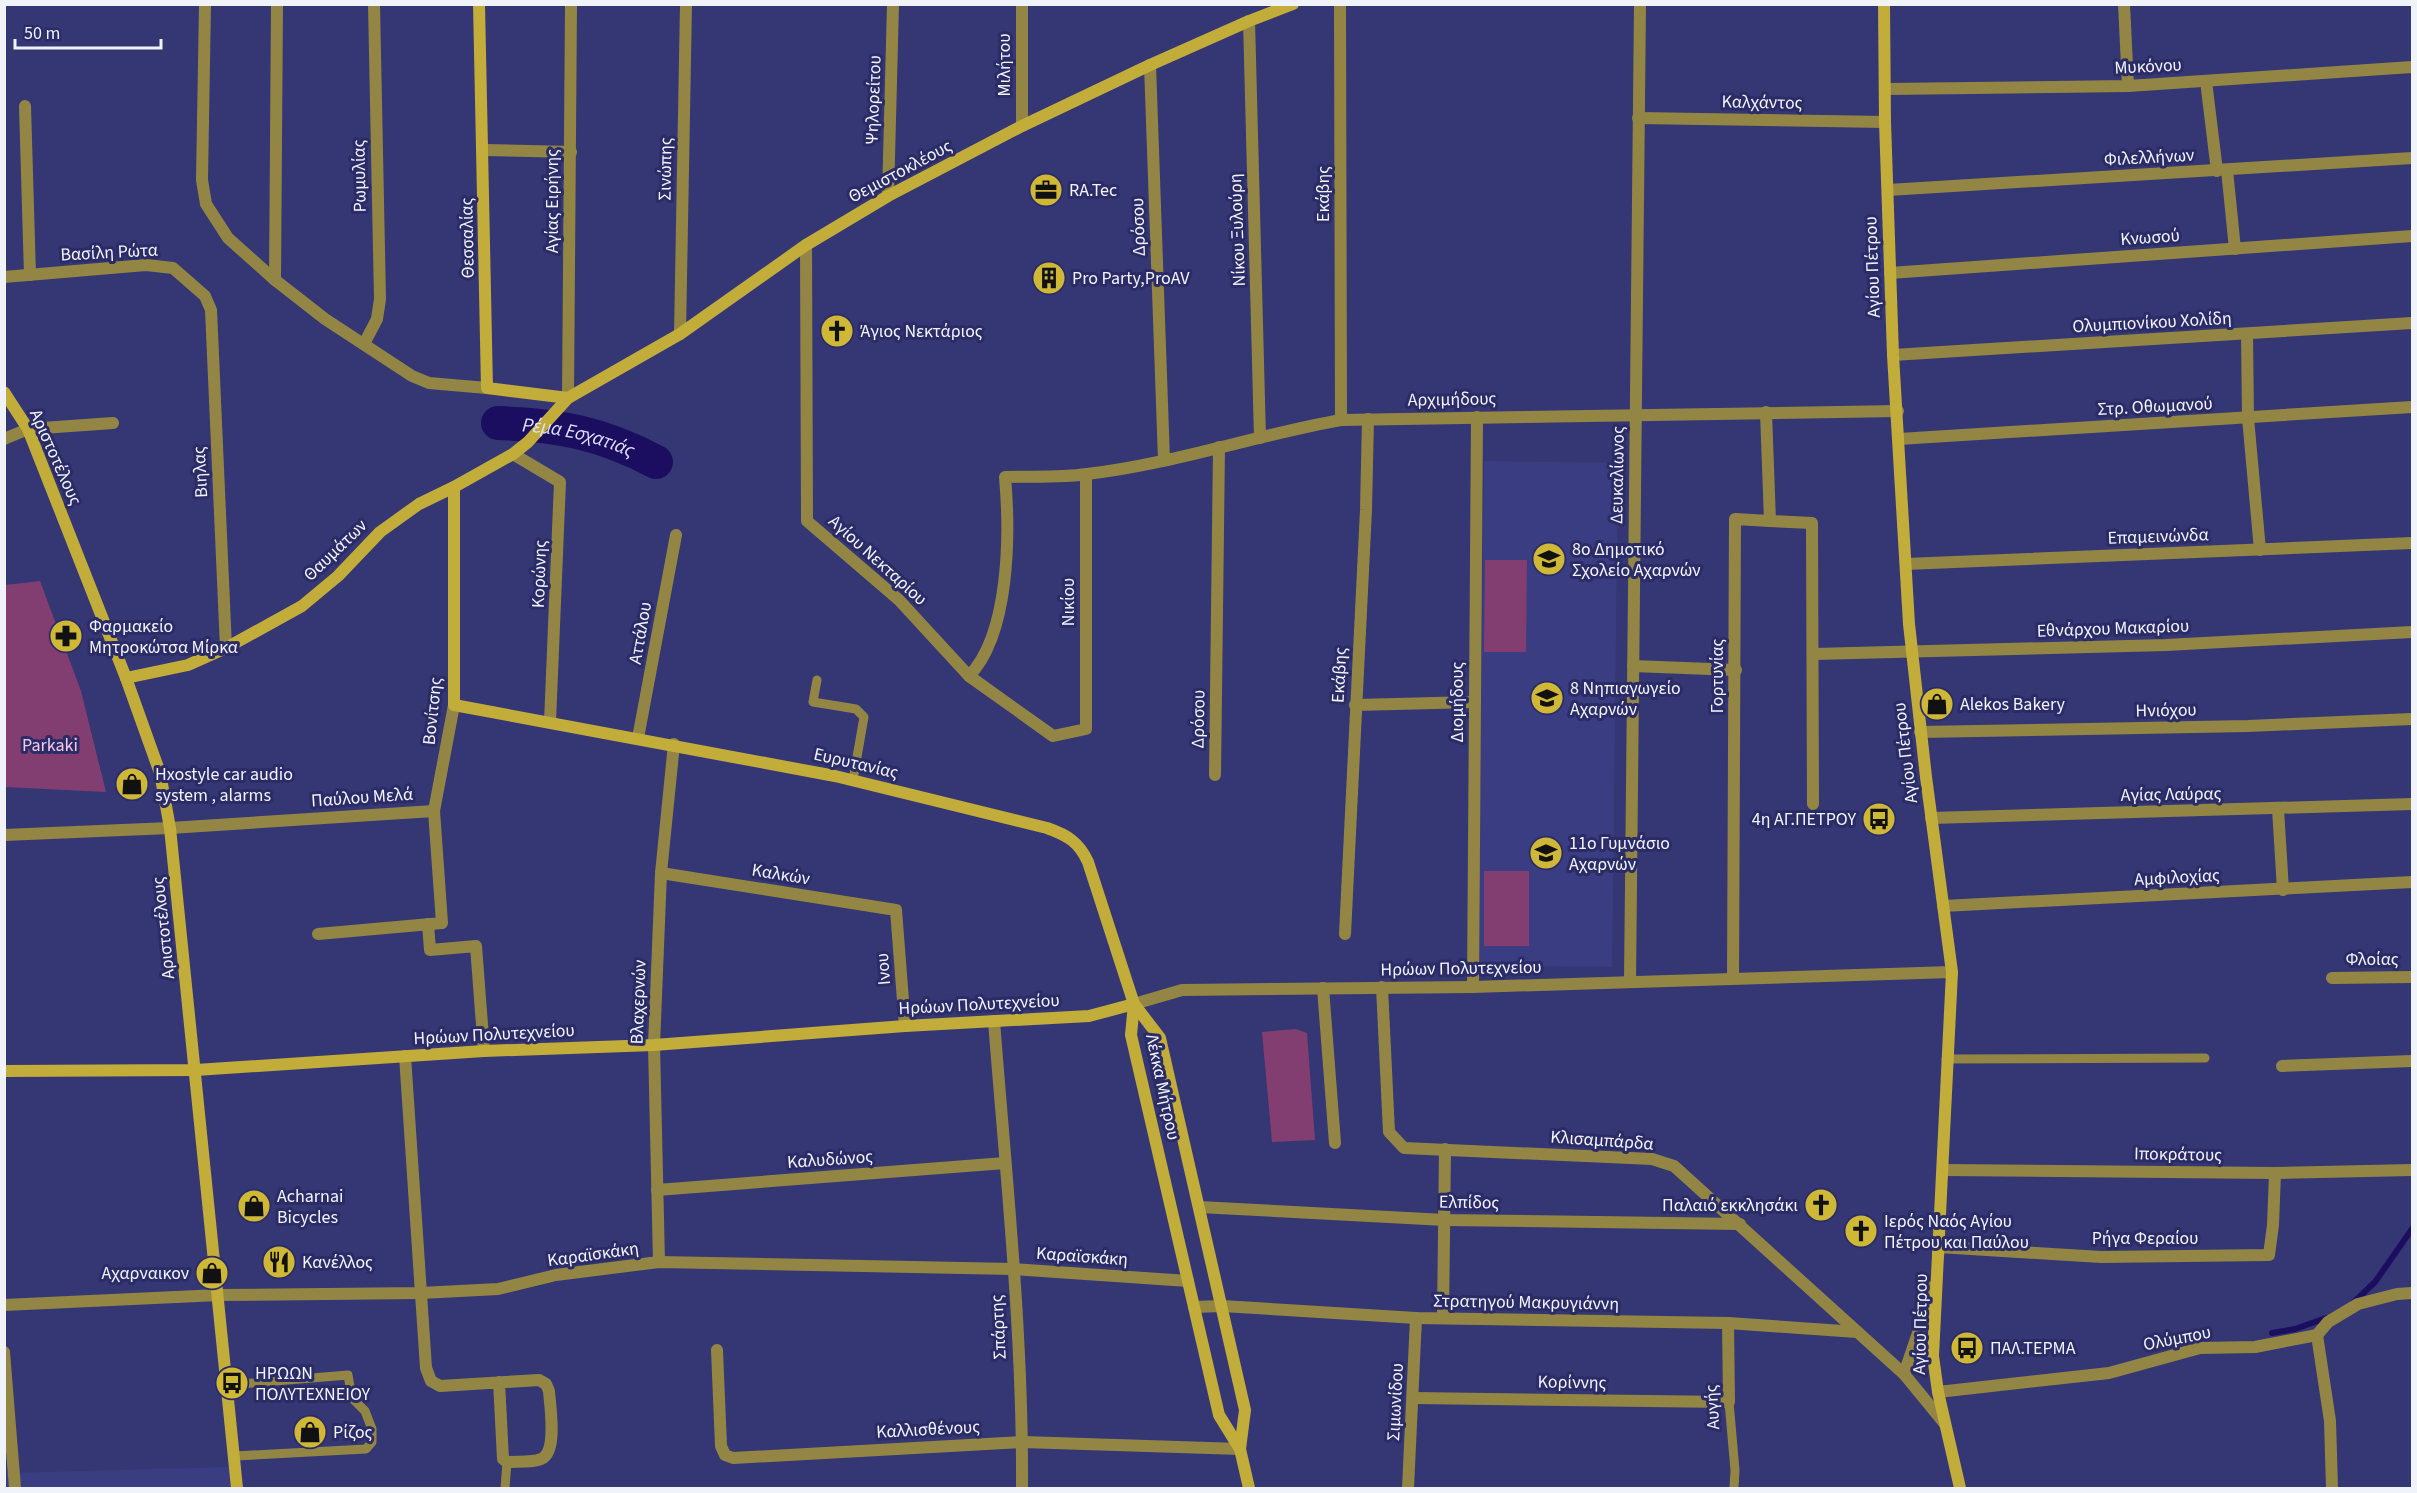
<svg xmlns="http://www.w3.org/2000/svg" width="2417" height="1493" font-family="'Source Sans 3',sans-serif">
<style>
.built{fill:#3a3d81}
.green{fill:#823e70}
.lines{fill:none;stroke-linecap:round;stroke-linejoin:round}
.stream{stroke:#1b0d60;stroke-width:6}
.river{stroke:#1b0d60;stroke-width:34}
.lane{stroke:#938644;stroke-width:9}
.street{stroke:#938644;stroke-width:12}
.secondary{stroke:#c2ac3a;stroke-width:12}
.labels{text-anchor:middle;stroke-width:6;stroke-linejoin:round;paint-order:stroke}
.street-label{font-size:18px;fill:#f1f3fa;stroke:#2b2c67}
.poi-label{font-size:18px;fill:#f1f3fa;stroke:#2b2c67;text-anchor:start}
.park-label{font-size:18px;fill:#f7c9e8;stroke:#2b2c67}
.water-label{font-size:20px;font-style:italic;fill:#dee2fa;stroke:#2b2c67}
</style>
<rect width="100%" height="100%" fill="#343773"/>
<g class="built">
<polygon points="1484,461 1618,463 1612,967 1478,966"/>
<polygon points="232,1467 245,1488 5,1488 4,1473"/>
</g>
<g class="green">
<polygon points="1485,560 1527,560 1526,652 1484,652"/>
<polygon points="40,581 81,691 106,792 5,787 5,585"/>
<rect x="1484" y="871" width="45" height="75"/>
<polygon points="1296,1029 1307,1033 1315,1140 1272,1142 1262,1032"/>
</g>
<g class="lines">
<g class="stream">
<polyline points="2353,1303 2375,1282 2412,1229"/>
<polyline points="2272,1333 2295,1329 2326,1318"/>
</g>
<path class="river" id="s1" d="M498 423C558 425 602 433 656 462"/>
<g class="lane">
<polyline points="817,680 813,702 856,709 864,717 853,780"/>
<polyline points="1946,1059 2205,1058"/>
<polyline points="228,1385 348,1375 352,1398 365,1411 372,1429 372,1442 366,1449 235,1456"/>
<polyline points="1729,1402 1735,1470 1734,1488"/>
<polyline points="505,1488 507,1462"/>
</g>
<g class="street">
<polyline points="205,4 202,180 206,204 228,238 275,280 325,319 412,376 429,383 487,388"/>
<polyline points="1340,4 1341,420"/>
<polyline points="2124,4 2128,86"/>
<polyline points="1249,21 1260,438"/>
<polyline points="1150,65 1164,460"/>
<polyline points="2206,81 2217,171"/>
<polyline points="1886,89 2128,86 2412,67"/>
<polyline points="25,106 30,275"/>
<polyline points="1638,118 1885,122"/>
<polyline points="1022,126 1022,4"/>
<polyline points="484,150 571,152"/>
<polyline points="2227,170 2235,249"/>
<polyline points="1888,190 2412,158"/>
<polyline points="888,196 893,4"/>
<polyline points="806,245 807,521 899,600 969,676 1053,736 1086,729 1086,475"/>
<polyline points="1890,273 2412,236"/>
<polyline points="4,277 146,265 173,268 205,296 211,310 226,648"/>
<polyline points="275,280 277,4"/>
<polyline points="680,334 686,4"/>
<polyline points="2247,334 2248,418 2260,550"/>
<polyline points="364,344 377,319 380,299 374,4"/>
<polyline points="1893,355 2412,323"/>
<polyline points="568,398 571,4"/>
<polyline points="4,439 28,429 113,423"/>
<polyline points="1899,439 2412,407"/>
<polyline points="513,454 560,482 550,722"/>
<polyline points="1770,521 1812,523 1813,804"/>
<polyline points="1906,564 2412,543"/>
<polyline points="1814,654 2166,645 2412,632"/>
<polyline points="1633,666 1736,670"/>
<path d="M969 676C1010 634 1010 533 1005 477 1032 476 1060 478 1087 474 1173 464 1256 435 1341 420L1898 411"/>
<polyline points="1355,705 1475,702"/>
<polyline points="1920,732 2248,726 2412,719"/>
<polyline points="638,738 676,535"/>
<polyline points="1215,775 1219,447"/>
<polyline points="2278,809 2283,890"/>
<polyline points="1931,818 2412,804"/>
<polyline points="4,835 170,828 434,811"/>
<polyline points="661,873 896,910 905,1026"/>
<polyline points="1943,906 2412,882"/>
<polyline points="428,924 430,950 476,946 484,1051"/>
<polyline points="318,934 442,923 434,811 454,705"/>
<polyline points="1345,934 1366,510 1368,419"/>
<polyline points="1733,978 1735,519 1770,521 1766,412"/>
<polyline points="2332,978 2412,977"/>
<polyline points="1630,982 1640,4"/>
<polyline points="1382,987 1389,1132 1404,1148 1652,1159 1674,1166 1904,1374 1945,1424"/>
<polyline points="1473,987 1477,417"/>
<polyline points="1323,988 1335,1143"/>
<polyline points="1134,1004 1182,990 1473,987 1952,972"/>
<path d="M994 1021C1006 1176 1023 1333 1022 1488"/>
<path d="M405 1056 426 1368 431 1381 440 1386 539 1380 546 1384 549 1391C550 1407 558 1452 541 1459 532 1463 517 1461 507 1462L503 1459 499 1382"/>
<polyline points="2282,1066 2412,1061"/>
<polyline points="1943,1170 2275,1173 2412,1170"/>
<polyline points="657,1190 1005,1163"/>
<polyline points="1199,1207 1445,1220 1740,1224"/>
<polyline points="1938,1257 1939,1247 2101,1257 2269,1255 2273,1225 2275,1173"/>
<polyline points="659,1262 654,1045 661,873 674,744"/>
<polyline points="4,1305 219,1295 421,1293 498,1289 556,1275 659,1262 1013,1269 1188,1281"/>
<polyline points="1194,1307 1222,1306 1416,1318 1728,1323 1857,1332"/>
<polyline points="1443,1318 1445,1149"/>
<polyline points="2317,1335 2330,1421 2332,1488"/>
<polyline points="717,1350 721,1446 725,1455 733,1458 1023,1442 1240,1449"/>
<polyline points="4,1352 15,1488"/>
<polyline points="1904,1374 1934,1286"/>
<polyline points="1938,1392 2109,1373 2200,1348 2255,1347 2317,1335 2328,1322 2358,1304 2397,1294 2412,1293"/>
<polyline points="1414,1398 1729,1402 1728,1323"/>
<polyline points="1408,1488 1416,1318"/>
</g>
<g class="secondary">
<polyline points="479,4 487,388 568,398"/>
<polyline points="1884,4 1885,122 1893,355 1909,624 1926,777 1952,972 1933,1356 1938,1392 1960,1488"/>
<polyline points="4,392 28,429 126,678 160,773 170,828 237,1488"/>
<path d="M454 487V705L835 776 1047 828C1067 835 1079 842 1088 862L1134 1004 1160 1038 1245 1410 1240 1449"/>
<polyline points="126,678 188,665 226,648 302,606 338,576 380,532 419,504 454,487 513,454 528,442 568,398 680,334 806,245 888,196 1022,126 1150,65 1249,21 1293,4"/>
<polyline points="1134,1004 1131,1035 1219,1415 1240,1449 1249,1488"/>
<polyline points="4,1071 196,1070 484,1051 654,1045 905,1026 1089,1016 1134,1004"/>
</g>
</g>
<defs>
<symbol id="office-disc" viewBox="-11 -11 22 22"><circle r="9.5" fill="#d0b837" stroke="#2b2c67"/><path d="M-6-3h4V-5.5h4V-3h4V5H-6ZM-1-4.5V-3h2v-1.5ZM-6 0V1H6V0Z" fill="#111"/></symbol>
<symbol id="building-disc" viewBox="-11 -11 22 22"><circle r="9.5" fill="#d0b837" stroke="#2b2c67"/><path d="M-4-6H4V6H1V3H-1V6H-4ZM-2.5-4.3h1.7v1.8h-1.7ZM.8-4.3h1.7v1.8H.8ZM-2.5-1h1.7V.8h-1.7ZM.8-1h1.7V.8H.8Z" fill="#111"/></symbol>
<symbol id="church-disc" viewBox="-11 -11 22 22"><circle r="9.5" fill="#d0b837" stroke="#2b2c67"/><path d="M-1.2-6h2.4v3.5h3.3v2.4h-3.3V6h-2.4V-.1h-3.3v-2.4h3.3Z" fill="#111"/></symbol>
<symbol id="school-disc" viewBox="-11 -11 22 22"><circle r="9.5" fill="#d0b837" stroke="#2b2c67"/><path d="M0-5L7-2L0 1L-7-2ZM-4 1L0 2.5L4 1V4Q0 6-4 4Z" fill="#111"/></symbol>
<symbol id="pharmacy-disc" viewBox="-11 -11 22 22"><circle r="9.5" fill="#d0b837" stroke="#2b2c67"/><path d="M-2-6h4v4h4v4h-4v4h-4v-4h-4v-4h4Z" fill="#111"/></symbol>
<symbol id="shop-disc" viewBox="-11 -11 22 22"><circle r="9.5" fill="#d0b837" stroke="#2b2c67"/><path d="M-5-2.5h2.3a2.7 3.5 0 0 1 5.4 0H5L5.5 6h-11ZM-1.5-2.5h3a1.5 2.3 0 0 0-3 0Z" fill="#111"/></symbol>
<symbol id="bus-disc" viewBox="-11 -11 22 22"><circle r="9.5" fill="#d0b837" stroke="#2b2c67"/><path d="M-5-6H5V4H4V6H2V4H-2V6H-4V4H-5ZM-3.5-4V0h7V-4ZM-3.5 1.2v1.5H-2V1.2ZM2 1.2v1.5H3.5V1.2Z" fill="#111"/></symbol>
<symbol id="restaurant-disc" viewBox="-11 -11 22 22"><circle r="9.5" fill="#d0b837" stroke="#2b2c67"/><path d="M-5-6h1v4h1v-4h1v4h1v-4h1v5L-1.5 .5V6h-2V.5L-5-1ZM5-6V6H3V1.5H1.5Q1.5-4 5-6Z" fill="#111"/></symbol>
</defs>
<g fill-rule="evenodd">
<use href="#office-disc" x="1027" y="171" width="38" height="38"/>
<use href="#building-disc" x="1030" y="259" width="38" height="38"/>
<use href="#church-disc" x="818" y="312" width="38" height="38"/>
<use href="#school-disc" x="1530" y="540" width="38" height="38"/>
<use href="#pharmacy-disc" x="47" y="617" width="38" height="38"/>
<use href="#school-disc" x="1528" y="679" width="38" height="38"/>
<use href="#shop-disc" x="1918" y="685" width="38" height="38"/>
<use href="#shop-disc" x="113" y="765" width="38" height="38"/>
<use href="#bus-disc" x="1860" y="800" width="38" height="38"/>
<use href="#school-disc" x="1527" y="834" width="38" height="38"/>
<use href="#church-disc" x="1802" y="1186" width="38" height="38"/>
<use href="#shop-disc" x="235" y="1187" width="38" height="38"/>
<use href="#church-disc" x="1842" y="1212" width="38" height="38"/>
<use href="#restaurant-disc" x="260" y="1243" width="38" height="38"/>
<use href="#shop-disc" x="193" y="1254" width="38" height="38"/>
<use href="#bus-disc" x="1948" y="1329" width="38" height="38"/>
<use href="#bus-disc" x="213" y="1364" width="38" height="38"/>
<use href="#shop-disc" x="291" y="1413" width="38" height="38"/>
</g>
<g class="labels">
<g class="street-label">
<text transform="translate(1004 65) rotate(-90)" y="6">Μιλήτου</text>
<text transform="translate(2148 66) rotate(-3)" y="6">Μυκόνου</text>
<text transform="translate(873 100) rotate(-88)" y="6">Ψηλορείτου</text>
<text transform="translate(1762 102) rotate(1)" y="6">Καλχάντος</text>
<text transform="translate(2149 157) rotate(-3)" y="6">Φιλελλήνων</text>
<text transform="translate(665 169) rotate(-89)" y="6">Σινώπης</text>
<text transform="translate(900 171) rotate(-28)" y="6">Θεμιστοκλέους</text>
<text transform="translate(359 176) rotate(-91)" y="6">Ρωμυλίας</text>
<text transform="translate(1323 194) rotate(-90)" y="6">Εκάβης</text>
<text transform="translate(552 201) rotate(-90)" y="6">Αγίας Ειρήνης</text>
<text transform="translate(1138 227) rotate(-92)" y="6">Δρόσου</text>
<text transform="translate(1237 230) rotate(-92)" y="6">Νίκου Ξυλούρη</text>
<text transform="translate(2150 237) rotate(-4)" y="6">Κνωσού</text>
<text transform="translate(467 238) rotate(-91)" y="6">Θεσσαλίας</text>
<text transform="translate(109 252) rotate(-3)" y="6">Βασίλη Ρώτα</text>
<text transform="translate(1872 267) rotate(-92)" y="6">Αγίου Πέτρου</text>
<text transform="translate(2152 322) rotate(-3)" y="6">Ολυμπιονίκου Χολίδη</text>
<text transform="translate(1452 399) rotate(-1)" y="6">Αρχιμήδους</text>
<text transform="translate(2155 406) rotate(-3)" y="6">Στρ. Οθωμανού</text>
<text transform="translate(56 457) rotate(66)" y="6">Αριστοτέλους</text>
<text transform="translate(200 472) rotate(-93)" y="6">Βιηλας</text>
<text transform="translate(1617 475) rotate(-89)" y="6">Δευκαλίωνος</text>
<text transform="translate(2158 536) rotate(-2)" y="6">Επαμεινώνδα</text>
<text transform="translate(335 550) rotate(-44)" y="6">Θαυμάτων</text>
<text transform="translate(878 560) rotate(42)" y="6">Αγίου Νεκταρίου</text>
<text transform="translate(539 574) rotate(-88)" y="6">Κορώνης</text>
<text transform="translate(1068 602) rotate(-90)" y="6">Νικίου</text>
<text transform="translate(2113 628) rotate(-2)" y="6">Εθνάρχου Μακαρίου</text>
<text transform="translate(640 633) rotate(-80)" y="6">Αττάλου</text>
<text transform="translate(1339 675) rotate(-87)" y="6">Εκάβης</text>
<text transform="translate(1717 676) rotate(-90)" y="6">Γορτυνίας</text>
<text transform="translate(1457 702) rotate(-90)" y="6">Διομήδους</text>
<text transform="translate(2166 710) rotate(-1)" y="6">Ηνιόχου</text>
<text transform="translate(432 711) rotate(-84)" y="6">Βονίτσης</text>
<text transform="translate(1198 719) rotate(-89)" y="6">Δρόσου</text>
<text transform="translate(1905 753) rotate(-97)" y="6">Αγίου Πέτρου</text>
<text transform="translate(856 763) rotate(13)" y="6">Ευρυτανίας</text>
<text transform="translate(2171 794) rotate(-1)" y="6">Αγίας Λαύρας</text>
<text transform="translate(362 797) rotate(-4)" y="6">Παύλου Μελά</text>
<text transform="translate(781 874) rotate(9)" y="6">Καλκών</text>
<text transform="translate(2177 877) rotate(-3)" y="6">Αμφιλοχίας</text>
<text transform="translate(163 928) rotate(-96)" y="6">Αριστοτέλους</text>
<text x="2372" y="965">Φλοίας</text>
<text transform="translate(1461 968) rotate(-1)" y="6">Ηρώων Πολυτεχνείου</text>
<text transform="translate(883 969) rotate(-95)" y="6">Ινου</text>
<text transform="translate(638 1002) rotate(-88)" y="6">Βλαχερνών</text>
<text transform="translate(979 1004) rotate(-3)" y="6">Ηρώων Πολυτεχνείου</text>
<text transform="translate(494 1034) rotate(-3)" y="6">Ηρώων Πολυτεχνείου</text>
<text transform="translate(1163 1087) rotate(78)" y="6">Λέκκα Μήτρου</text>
<text transform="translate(1602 1140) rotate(4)" y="6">Κλισαμπάρδα</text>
<text transform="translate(2178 1154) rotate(1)" y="6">Ιποκράτους</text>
<text transform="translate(830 1159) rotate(-4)" y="6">Καλυδώνος</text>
<text transform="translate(1469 1202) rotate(1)" y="6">Ελπίδος</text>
<text x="2145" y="1244">Ρήγα Φεραίου</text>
<text transform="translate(593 1254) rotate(-8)" y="6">Καραϊσκάκη</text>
<text transform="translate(1082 1256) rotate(4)" y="6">Καραϊσκάκη</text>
<text transform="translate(1526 1302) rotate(1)" y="6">Στρατηγού Μακρυγιάννη</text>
<text transform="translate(1920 1324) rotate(-89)" y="6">Αγίου Πέτρου</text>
<text transform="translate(998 1327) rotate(-93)" y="6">Σπάρτης</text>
<text transform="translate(2177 1338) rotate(-11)" y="6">Ολύμπου</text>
<text transform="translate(1572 1382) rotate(1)" y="6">Κορίννης</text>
<text transform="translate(1395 1402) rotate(-87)" y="6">Σιμωνίδου</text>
<text transform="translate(1712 1407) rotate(-93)" y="6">Αυγής</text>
<text transform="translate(928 1429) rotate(-3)" y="6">Καλλισθένους</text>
</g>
<g class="poi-label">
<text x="1069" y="196">RA.Tec</text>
<text x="1072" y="284">Pro Party,ProAV</text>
<text x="860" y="337">Άγιος Νεκτάριος</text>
<text x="1572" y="555">8ο Δημοτικό<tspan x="1572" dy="21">Σχολείο Αχαρνών</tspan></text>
<text x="89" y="632">Φαρμακείο<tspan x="89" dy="21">Μητροκώτσα Μίρκα</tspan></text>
<text x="1570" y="694">8 Νηπιαγωγείο<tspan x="1570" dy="21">Αχαρνών</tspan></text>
<text x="1960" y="710">Alekos Bakery</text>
<text x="155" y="780">Hxostyle car audio<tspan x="155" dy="21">system , alarms</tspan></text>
<text x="1856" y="825" text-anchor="end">4η ΑΓ.ΠΕΤΡΟΥ</text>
<text x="1569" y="849">11ο Γυμνάσιο<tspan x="1569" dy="21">Αχαρνών</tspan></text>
<text x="277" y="1202">Acharnai<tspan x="277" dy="21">Bicycles</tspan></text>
<text x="1798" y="1211" text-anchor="end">Παλαιό εκκλησάκι</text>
<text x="1884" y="1227">Ιερός Ναός Αγίου<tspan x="1884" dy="21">Πέτρου και Παύλου</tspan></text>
<text x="302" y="1268">Κανέλλος</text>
<text x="189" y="1279" text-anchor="end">Αχαρναικον</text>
<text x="1990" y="1354">ΠΑΛ.ΤΕΡΜΑ</text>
<text x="255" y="1379">ΗΡΩΩΝ<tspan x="255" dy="21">ΠΟΛΥΤΕΧΝΕΙΟΥ</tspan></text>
<text x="333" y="1438">Ρίζος</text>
</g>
<g class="park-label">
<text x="50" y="751">Parkaki</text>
</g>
<g class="water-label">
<text dy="7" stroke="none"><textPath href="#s1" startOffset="82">Ρέμα Εσχατιάς</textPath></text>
</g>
</g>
<rect width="2417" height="1493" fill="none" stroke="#f1f3fa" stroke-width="12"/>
<path d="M15 39v9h146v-9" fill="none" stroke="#f1f3fa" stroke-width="3"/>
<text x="24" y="39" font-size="18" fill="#f1f3fa" stroke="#2b2c67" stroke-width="4.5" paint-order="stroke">50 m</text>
</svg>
